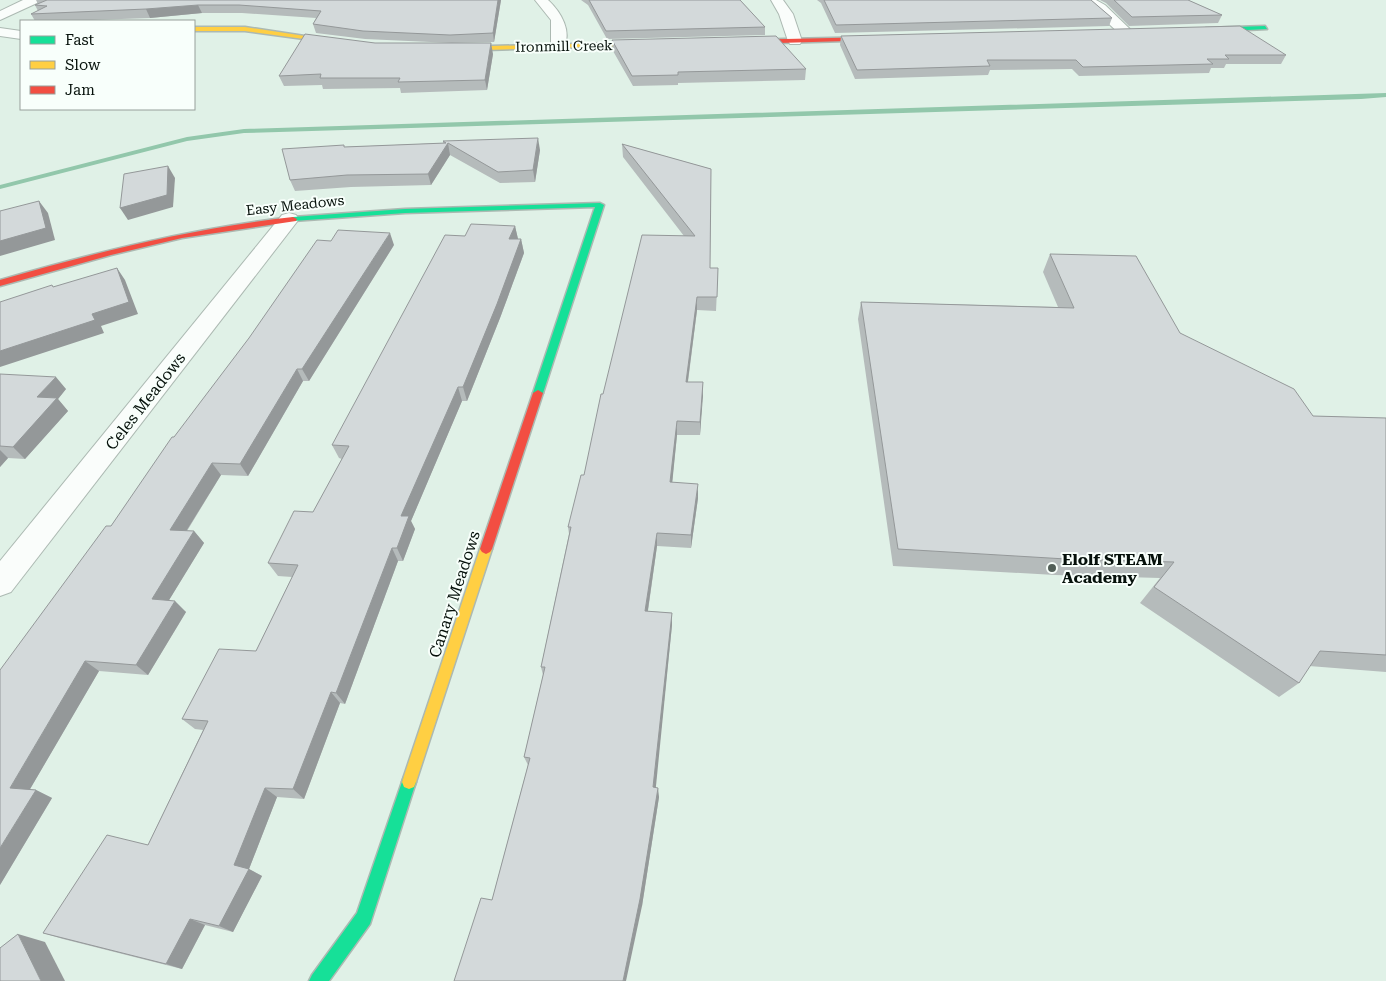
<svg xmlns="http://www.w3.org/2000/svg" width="1386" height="981" font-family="'Roboto Serif',serif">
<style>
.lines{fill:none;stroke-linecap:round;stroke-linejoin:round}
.stream{fill:#92c7ab;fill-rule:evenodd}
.street-casing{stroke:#acb9b2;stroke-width:2}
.fast-casing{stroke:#acb9b2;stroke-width:3}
.slow-casing{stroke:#acb9b2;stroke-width:3}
.jam-casing{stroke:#acb9b2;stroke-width:3}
.street{fill:#fafdfb;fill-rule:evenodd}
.fast{fill:#16e098;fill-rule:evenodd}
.slow{fill:#ffcf43;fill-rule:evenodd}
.jam{fill:#f24e42;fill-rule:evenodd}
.wall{fill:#b5bbbb}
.shaded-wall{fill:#949899}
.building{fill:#d3d9da;stroke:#949899}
.poi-dot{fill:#525f58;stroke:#f8fffb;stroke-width:2}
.labels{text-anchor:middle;stroke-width:4;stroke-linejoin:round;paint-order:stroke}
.far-street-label{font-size:14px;fill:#06110b;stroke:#f8fffb}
.street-label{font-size:16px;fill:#06110b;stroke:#f8fffb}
.poi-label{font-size:16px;font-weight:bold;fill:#06110b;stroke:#f8fffb;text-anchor:start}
</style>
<rect width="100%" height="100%" fill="#e0f1e7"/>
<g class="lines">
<polygon class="stream" points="1386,93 1386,97 1361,99 244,133 187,141 0,189 0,185 187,137 244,129"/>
<defs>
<g id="street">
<polygon points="23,0 39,0 37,3 0,20 0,11"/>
<path d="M535 0H548C561 12 573 32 563 49L558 50 551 46V20Z"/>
<polygon points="771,0 783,0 793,14 802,41 800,44 790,44 788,41 779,14"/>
<polygon points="1081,0 1096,0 1105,5 1134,33 1132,36 1122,36 1095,11"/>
<polygon points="0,28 21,31 21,39 0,36"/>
<polygon points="289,213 296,215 299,219 296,223 11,592 0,596 0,561 282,215"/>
</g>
<g id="fast">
<polygon points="1265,26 1267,29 1206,32 1203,30 1206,28"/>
<polygon points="600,203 604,205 543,393 538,396 533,393 595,207 405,213 293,221 289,219 293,217 405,209"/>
<polygon points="409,775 414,777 416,782 370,924 329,981 309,981 312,975 357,913 402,782 404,777"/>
</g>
<g id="slow">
<polygon points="194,27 245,27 344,42 341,44 245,31 194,31"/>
<polygon points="651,42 653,45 454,51 451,49 454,47"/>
<polygon points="486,544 490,546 492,549 416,782 414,787 409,789 404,787 402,782 480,549 482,546"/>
</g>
<g id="jam">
<polygon points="878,37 880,40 744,44 741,42 744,40"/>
<path d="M293 217 297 219 296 221 182 238 111 255 0 286V280C97 252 193 228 293 217Z"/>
<polygon points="538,390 543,393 492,549 490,552 486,554 482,552 480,549 533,393"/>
</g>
</defs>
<use href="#street" class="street-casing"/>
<use href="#fast" class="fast-casing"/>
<use href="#slow" class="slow-casing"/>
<use href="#jam" class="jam-casing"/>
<use href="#street" class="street"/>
<use href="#fast" class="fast"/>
<use href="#slow" class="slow"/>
<use href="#jam" class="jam"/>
</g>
<g class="wall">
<polygon points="36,0 501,0 494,42 452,43 365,39 316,33 313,24 316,18 242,13 202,13 150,18 64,21 35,21 31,14 38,11 35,5 38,4"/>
<polygon points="581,0 740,0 765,27 765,35 607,39 588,5"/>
<polygon points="817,0 1091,0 1112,18 1109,26 835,33 821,3"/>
<polygon points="1100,0 1188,0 1222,15 1218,23 1129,26 1106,3"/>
<polygon points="841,36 1286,55 1281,64 1226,64 1224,68 1211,68 1209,73 1079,76 1072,69 990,70 988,75 855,79 840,45"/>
<polygon points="612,40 806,69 805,80 678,83 678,85 633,86 613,51"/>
<polygon points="375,43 493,54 487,90 401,93 400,88 323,89 322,85 284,86 279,76"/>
<polygon points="443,141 540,150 535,182 500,183 450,155 431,185 351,187 295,191 290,180 345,147 443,143"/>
<polygon points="622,144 711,169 710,268 718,268 716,311 697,310 688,382 703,382 700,435 677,435 672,482 698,498 691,548 657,546 648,611 672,613 672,625 655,787 659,797 642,906 492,900 528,765 524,757 543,675 541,667 569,534 568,527 584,475 603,394 684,236 623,157"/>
<polygon points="515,226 518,239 521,239 524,253 500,318 467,401 462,401 411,521 415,529 403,561 398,561 345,704 340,703 304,799 277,797 249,869 262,876 233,932 205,925 182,969 63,939 43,933 148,845 203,730 195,729 182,719 256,651 292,577 278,576 268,563 313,512 342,459 339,458 332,445 465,236"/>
<polygon points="394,245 309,381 303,381 248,476 221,475 187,531 194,531 204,543 169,600 186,612 148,675 99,671 30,789 36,790 52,798 0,885 111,526 174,437"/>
<polygon points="1050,254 1180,333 1313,416 1386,418 1386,672 1309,666 1299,683 1279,697 1140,603 1160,578 1055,575 893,566 858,319 861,302 1058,307 1043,272"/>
<polygon points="0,374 66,389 58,399 68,411 25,459 8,458 0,467"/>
</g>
<g class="shaded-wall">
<polygon points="498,0 501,0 494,42 493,33"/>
<polygon points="198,5 202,13 150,18 146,9"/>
<polygon points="491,43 493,54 487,90 485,80"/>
<polygon points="538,138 540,150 535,182 533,170"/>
<polygon points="448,143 450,155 431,185 428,174"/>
<polygon points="168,166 175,178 173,207 128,220 120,208"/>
<polygon points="39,201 48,213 55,240 0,256 0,241"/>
<polygon points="515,226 518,239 509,239"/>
<polygon points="390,233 394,245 309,381 302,369"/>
<polygon points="521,239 524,253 500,318 467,401 463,387"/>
<polygon points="117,268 125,280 138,314 101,326 104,333 0,367 0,351 92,314"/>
<polygon points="697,297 697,310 686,395 686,382"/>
<polygon points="297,369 303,381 248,476 240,464"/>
<polygon points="56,377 66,389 58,399 68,411 25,459 13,447 37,397"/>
<polygon points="703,382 703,396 700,435 700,422"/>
<polygon points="458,387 462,401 411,521 415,529 403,561 397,548 401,516"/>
<polygon points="677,421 677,435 671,495 670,482"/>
<polygon points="0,450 8,458 0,467"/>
<polygon points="212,463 221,475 180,541 170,530"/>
<polygon points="698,484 698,498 691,548 691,535"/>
<polygon points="194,531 204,543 163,610 152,599"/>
<polygon points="657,533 657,546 646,623 645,611"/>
<polygon points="392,548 398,561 345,704 336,693"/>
<polygon points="175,601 186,612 148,675 136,665"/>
<polygon points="672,613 672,625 655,796 653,787"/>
<polygon points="85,661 99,671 26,796 10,788"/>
<polygon points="331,692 340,703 304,799 293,789"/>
<polygon points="265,788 277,797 249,869 262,876 233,932 219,926 234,865"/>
<polygon points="658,788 659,797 642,906 626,981 623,981"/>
<polygon points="36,790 52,798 0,885 0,848"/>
<polygon points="190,919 205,925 182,969 166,964"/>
<polygon points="18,934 45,942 65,981 41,981"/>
</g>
<g class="building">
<polygon points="47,0 498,0 493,33 450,35 363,31 313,24 321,11 239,5 198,5 146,9 31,14 47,6 35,5"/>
<polygon points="589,0 740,0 765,27 606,31"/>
<polygon points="824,0 1091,0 1112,18 836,25"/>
<polygon points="1114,0 1188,0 1222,15 1132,17"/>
<polygon points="1240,26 1286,55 1225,55 1229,59 1207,59 1213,64 1083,67 1076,60 987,60 990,66 857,70 841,36"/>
<polygon points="305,34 375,43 491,43 485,80 398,82 400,78 320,78 321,74 279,76"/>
<polygon points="776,36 806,69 678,72 678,75 632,76 612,40"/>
<polygon points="538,138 533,170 516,171 498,172 448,143 428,174 347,175 290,180 282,149 344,145 344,147 446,143 443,141"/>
<polygon points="622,144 711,169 710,268 718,268 717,297 697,297 686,382 703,382 700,422 677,421 670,482 698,484 691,535 657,533 645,611 672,613 653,787 658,788 640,899 623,981 454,981 481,898 492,900 530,758 524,757 545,667 541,667 571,527 568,527 581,475 584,475 601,394 603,394 642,235 695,236"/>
<polygon points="168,166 167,195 120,208 124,174"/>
<polygon points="39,201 46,228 0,241 0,211"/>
<polygon points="471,224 515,226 509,239 521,239 497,304 463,387 458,387 401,516 409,516 397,548 392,548 336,693 331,692 293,789 265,788 234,865 249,869 219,926 190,919 166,964 43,933 107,835 148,845 208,721 182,719 219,649 256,651 298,565 268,563 294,511 313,512 349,446 332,445 445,235 465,236"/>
<polygon points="338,230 390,233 302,369 297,369 240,464 212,463 170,530 194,531 152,599 175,601 136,665 85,661 10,788 36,790 0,848 0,670 106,526 111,526 172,437 174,437 249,338 317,240 331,241"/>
<polygon points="1050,254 1136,256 1180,333 1294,389 1313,416 1386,418 1386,655 1320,651 1299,683 1154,587 1174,562 1066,559 898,549 861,302 1074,308"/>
<polygon points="117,268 129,302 92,314 95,320 0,351 0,302 52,285 53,287"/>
<polygon points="0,374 56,377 37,397 57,398 13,447 0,446"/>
<polygon points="18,934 41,981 0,981 0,948"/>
</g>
<circle class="poi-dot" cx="1052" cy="568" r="5"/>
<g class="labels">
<g class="far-street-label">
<text transform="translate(564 46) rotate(-1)" y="5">Ironmill Creek</text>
<text transform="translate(295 205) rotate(-6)" y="5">Easy Meadows</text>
</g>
<g class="street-label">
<text transform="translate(145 401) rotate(-52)" y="6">Celes Meadows</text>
<text transform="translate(454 594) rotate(-72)" y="6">Canary Meadows</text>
</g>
<g class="poi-label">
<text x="1062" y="565">Elolf STEAM<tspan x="1062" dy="18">Academy</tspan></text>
</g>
</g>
<rect x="20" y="20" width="175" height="90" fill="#f8fffb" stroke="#97a09b"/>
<rect x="30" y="36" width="25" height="8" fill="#16e098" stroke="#97a09b"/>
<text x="65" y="45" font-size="15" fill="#06110b">Fast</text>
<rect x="30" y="61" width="25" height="8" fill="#ffcf43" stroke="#97a09b"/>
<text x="65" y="70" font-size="15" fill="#06110b">Slow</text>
<rect x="30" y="86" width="25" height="8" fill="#f24e42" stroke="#97a09b"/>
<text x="65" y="95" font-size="15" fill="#06110b">Jam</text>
</svg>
